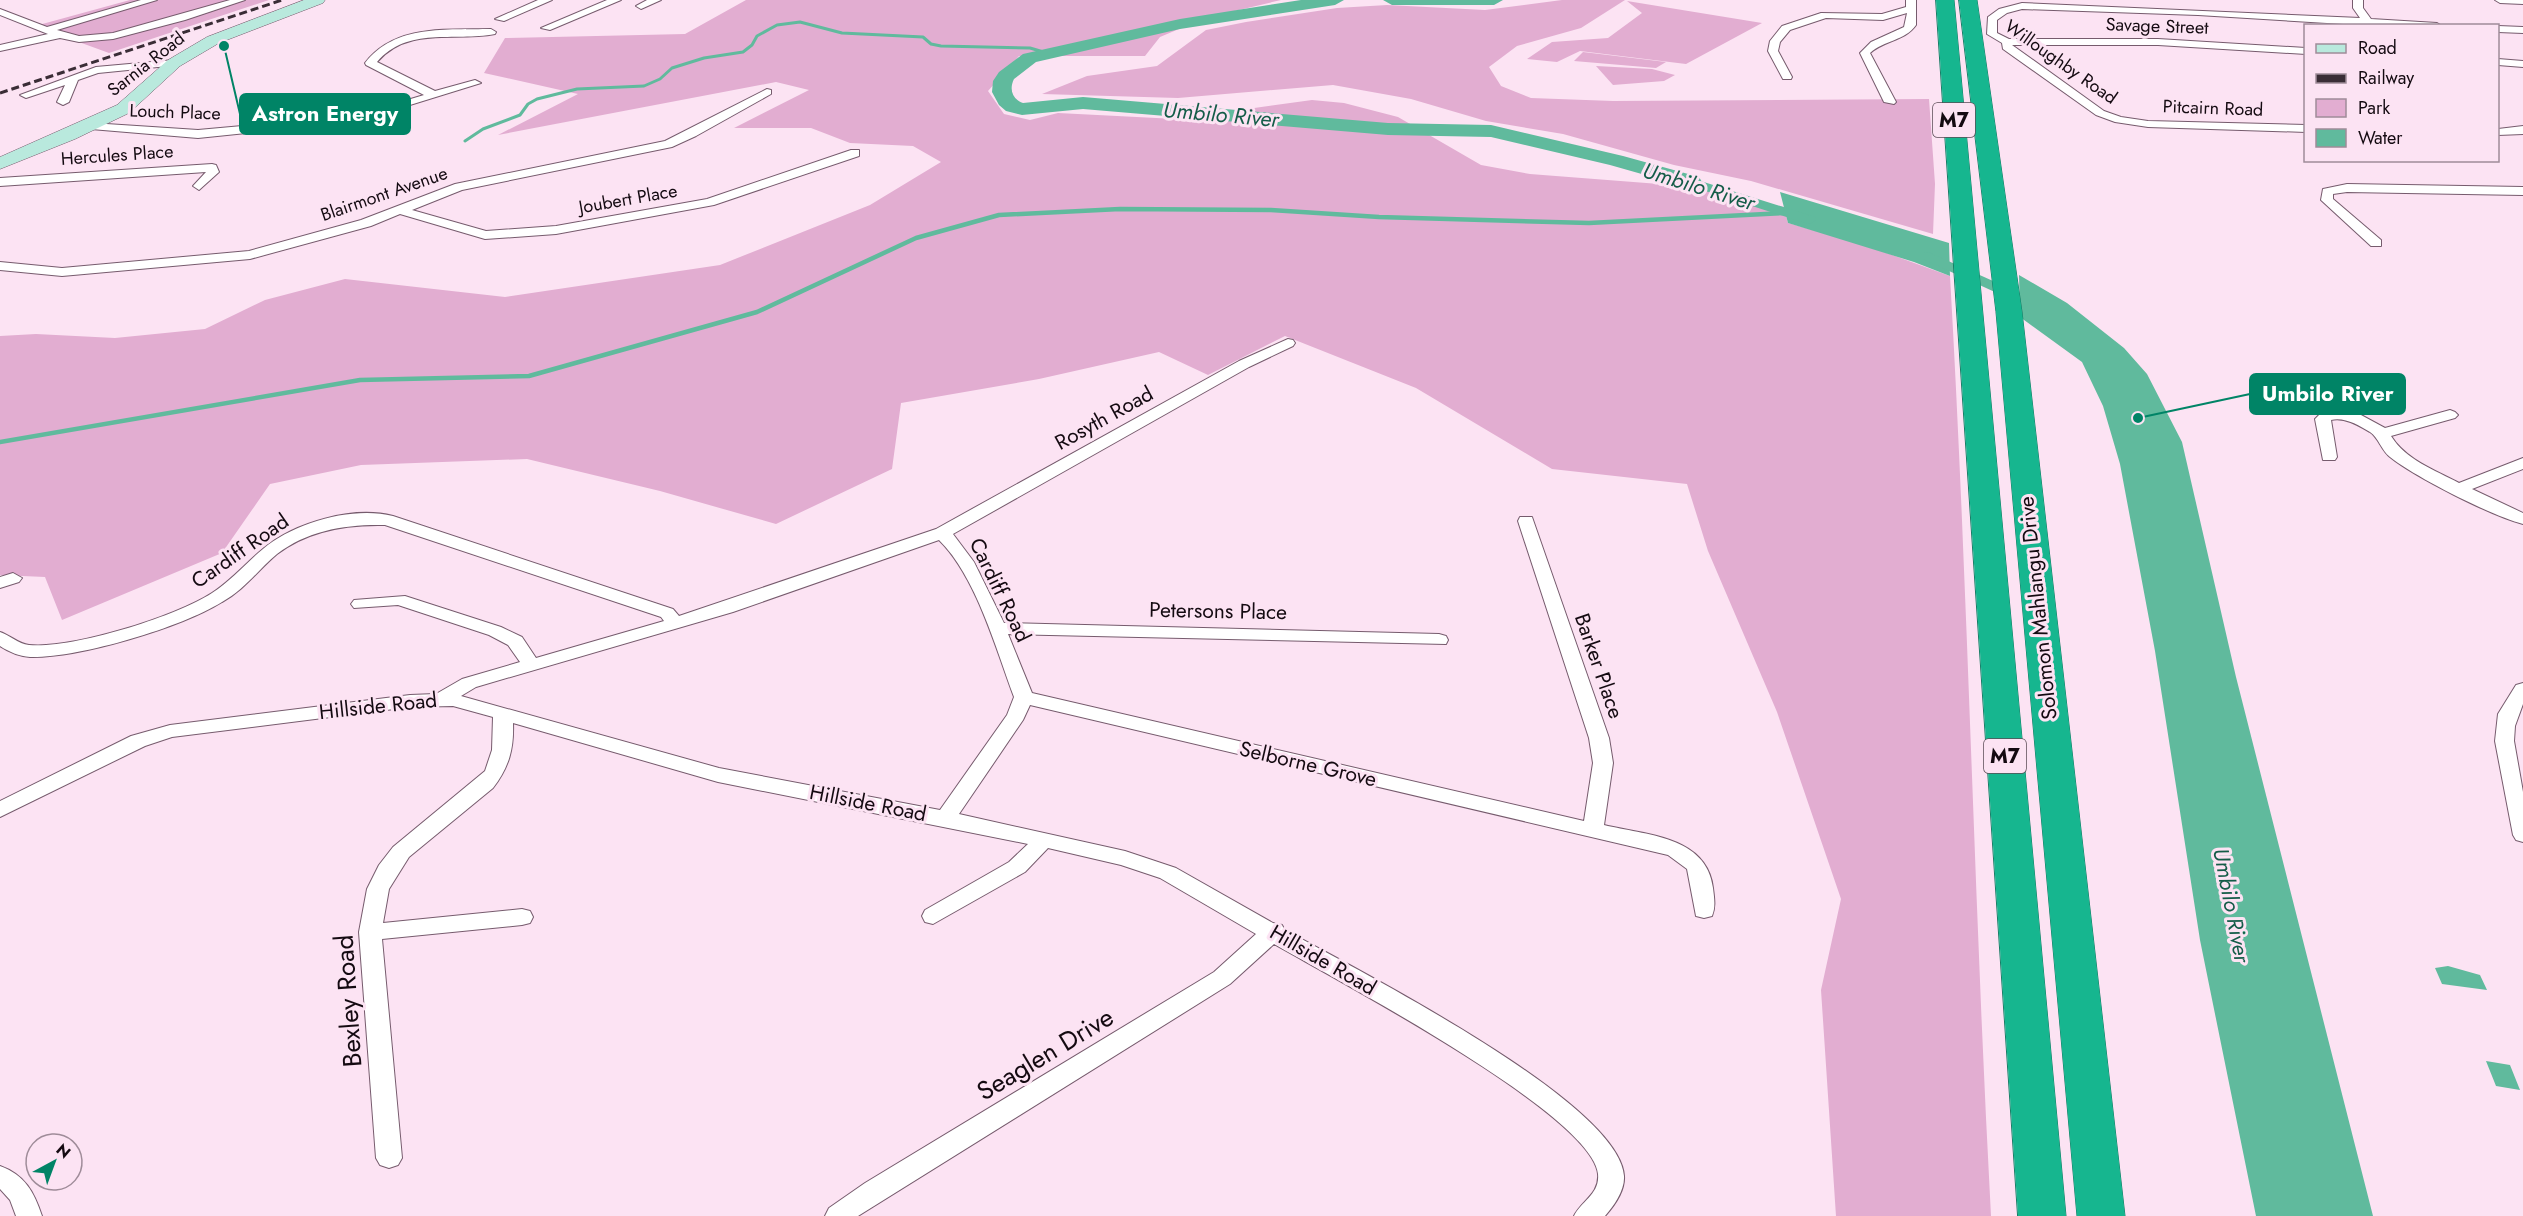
<svg xmlns="http://www.w3.org/2000/svg" width="2523" height="1216" font-family="Jost,sans-serif">
<style>
.green{fill:#e2add1}
.water{fill:#60ba9d}
.lines{fill:none;stroke-linecap:round;stroke-linejoin:round}
.stream-far1{stroke:#60ba9d;stroke-width:3}
.stream{stroke:#60ba9d;stroke-width:4.5}
.canal{fill:#60ba9d;fill-rule:evenodd}
.river{fill:#60ba9d;fill-rule:evenodd}
.street-casing{stroke:#765b6d;stroke-width:2}
.secondary-casing{stroke:#765b6d;stroke-width:1}
.highway-casing{stroke:#157a63;stroke-width:1}
.street{fill:#fff;fill-rule:evenodd}
.secondary{fill:#b9e9dd;fill-rule:evenodd}
.highway{fill:#16b68f;fill-rule:evenodd}
.rail{stroke:#3a2d36;stroke-width:3;stroke-dasharray:8 4;stroke-linecap:butt}
.labels{text-anchor:middle;stroke-width:6;stroke-linejoin:round;paint-order:stroke}
.far-street-label{font-size:18px;fill:#140a11;stroke:#fce3f3}
.shield{fill:#fce3f3;stroke:#5a4b55;stroke-width:1.5}
.shield-label{font-size:20px;font-weight:bold;fill:#140a11}
.street-label{font-size:21px;fill:#140a11;stroke:#fce3f3}
.water-label{font-size:22px;font-style:italic;fill:#145c48;stroke:#fce3f3}
.near-street-label{font-size:26px;fill:#140a11;stroke:#fce3f3}
.leader{fill:none;stroke:#008466;stroke-width:2}
.callout-dot{fill:#008466;stroke:#fce3f3;stroke-width:2}
.callout{fill:#008466;stroke:#008466;stroke-width:2}
.callout-label{font-size:22px;text-anchor:middle;font-weight:bold;fill:#fff}
</style>
<rect width="100%" height="100%" fill="#fce3f3"/>
<g class="green">
<polygon points="130,0 269,0 109,53 35,26"/>
<path d="M746 0H1281L1205 18 1160 37 1145 56H1019L988 91 1004 114 1030 120 1058 113 1176 119 1312 100 1344 103 1398 117 1481 165 1530 174 1685 186 1784 207 1788 223 1862 244 1950 276C1968 589 1974 903 1991 1216H1836L1821 990 1841 899 1777 712 1708 551 1687 484 1552 469 1416 388 1285 336 1208 375 1159 352 1039 379 901 403 892 469 776 524 660 491 527 459 361 465 270 484 222 553 62 620 45 577 0 575V336L36 334 115 338 205 329 265 300 345 279 505 297 720 265 870 205 941 162 913 146 850 143 811 128H734L809 90 776 82 498 135 578 94 484 73 505 38 685 34Z"/>
<polygon points="1562,0 1625,0 1581,28 1517,46 1489,67 1501,86 1531,98 1613,101 1929,99 1935,184 1933,234 1751,181 1674,165 1563,134 1486,121 1411,99 1333,85 1178,98 1042,94 1087,76 1157,66 1206,30 1246,22 1337,8 1387,5 1485,10"/>
<polygon points="1627,1 1762,23 1686,64 1580,51 1557,62 1527,59 1552,42 1608,38 1642,13"/>
<polygon points="1583,52 1666,62 1656,68 1574,61"/>
<polygon points="1596,66 1652,69 1675,75 1664,81 1613,85"/>
</g>
<g class="water">
<polygon points="1780,192 1949,243 1950,276 1914,262 1788,223"/>
<polygon points="2019,275 2067,303 2124,348 2147,374 2182,442 2236,677 2373,1216 2256,1216 2200,940 2155,651 2120,464 2103,406 2082,362 2020,317"/>
<polygon points="2448,966 2480,975 2487,990 2442,984 2435,968"/>
<polygon points="2486,1061 2510,1065 2520,1090 2496,1086"/>
</g>
<g class="lines">
<polyline class="stream-far1" points="465,141 483,129 520,115 528,104 537,99 577,89 644,86 660,79 672,68 704,58 743,52 752,45 757,36 777,25 800,22 842,33 923,37 931,44 941,46 1030,48 1047,53"/>
<polyline class="stream" points="0,442 360,380 529,376 757,312 916,238 999,215 1120,209 1271,210 1379,217 1589,223 1783,213"/>
<g class="canal">
<polygon points="1691,178 1815,217 1816,220 1810,224 1805,223 1687,185 1687,179"/>
<polygon points="1928,252 2020,293 2022,296 2020,299 2010,299 1923,259 1923,253"/>
</g>
<g class="river">
<path d="M1301 0H1344L1335 5 1180 29 1036 62 1014 79C1009 89 1012 99 1023 103L1083 97 1388 123 1491 125 1623 156 1699 177 1702 182 1699 187 1691 188 1610 165 1491 137 1388 135 1083 109 1022 115 1006 111 999 105 992 92 993 81 999 72 1023 54 1180 19Z"/>
<polygon points="1383,0 1503,0 1494,5 1392,5"/>
</g>
<defs>
<g id="street">
<polygon points="141,0 157,0 57,30 79,36 113,33 230,0 245,0 185,20 113,39 79,42 60,38 0,51 0,45 48,34 0,15 0,9 47,27"/>
<polygon points="538,0 552,0 504,21 495,19"/>
<polygon points="607,0 621,0 550,30 541,28"/>
<polygon points="647,0 661,0 641,9 636,6"/>
<path d="M1906 0H1916V25C1905 41 1884 40 1870 53L1896 102 1894 104 1884 102 1860 53 1871 42 1904 27 1907 13 1883 20 1826 18 1790 30 1780 42 1778 51 1792 77 1791 79H1783L1768 51 1770 41 1782 26 1821 13 1882 14 1906 7Z"/>
<polygon points="2353,0 2363,0 2363,8 2371,19 2437,23 2442,26 2376,26 2198,15 2022,9 2007,13 1997,20 1997,33 2009,39 2158,39 2306,48 2306,54 2158,45 2012,45 2104,111 2121,117 2148,121 2306,125 2306,132 2148,127 2115,122 2096,115 2003,49 2002,43 1987,34 1988,17 1999,9 2022,3 2360,18 2353,8"/>
<polygon points="2495,0 2523,0 2523,4 2500,3"/>
<polygon points="2498,26 2523,27 2523,33 2498,32"/>
<path d="M491 29 496 32 495 34C453 42 408 26 377 62L435 91 475 80 481 83 355 122 198 138 91 129 85 126 91 123 198 130 354 116 424 95 366 65 365 63C395 24 447 30 491 29Z"/>
<polygon points="2498,59 2523,61 2523,67 2498,65"/>
<polygon points="174,60 179,63 178,65 98,73 78,80 69,102 63,105 57,102 65,85 26,98 20,95 96,67"/>
<polygon points="767,89 771,90 771,94 696,136 672,147 462,190 412,210 486,231 556,226 707,199 851,150 859,150 859,156 714,205 556,234 485,239 400,214 371,226 250,259 62,276 0,270 0,262 62,268 249,251 361,220 455,184 665,141"/>
<polygon points="2523,126 2523,134 2498,135 2498,129"/>
<polygon points="212,164 216,165 219,172 199,190 193,186 206,172 0,186 0,178"/>
<polygon points="2347,184 2523,187 2523,195 2347,192 2333,194 2333,199 2381,240 2381,246 2371,246 2321,200 2323,189"/>
<path d="M1288 339 1293 340 1295 343 1293 346 1249 367 953 534 974 562 1004 623 1439 634 1446 636 1448 640 1446 644 1008 634 1032 693 1584 821 1593 763 1589 738 1518 521 1520 517H1532L1609 738 1613 763 1604 825C1645 835 1707 836 1713 888 1714 897 1716 907 1712 916L1704 918 1696 916 1687 869 1668 855 1030 705 1023 720 959 814 1125 851 1176 868 1273 923 1282 925 1284 929C1350 967 1619 1101 1624 1176 1625 1190 1614 1206 1605 1216H1574C1581 1201 1600 1194 1598 1174 1592 1114 1331 977 1274 944L1230 984 858 1216H825L829 1208 865 1183 1214 972 1256 934 1160 878 1121 865 1048 848 1025 872 933 924 925 922 922 916 925 910 1009 862 1028 844 718 782 513 723C514 749 509 767 493 788L409 857 389 889 383 923 522 909 530 911 533 917 530 923 522 925 382 939 402 1158 398 1165 389 1168 380 1165 376 1158 359 932 367 889 379 865 393 847 485 771 492 750 493 717 453 706 410 707 172 737 145 746 0 817V801L131 736 170 725 410 695 436 694 462 679 520 662 508 645 489 635 398 605 354 608 351 604 354 600 405 596 501 627 522 637 536 658 664 621 661 617 385 525C347 524 308 530 277 554 258 570 244 590 222 602 180 628 79 658 30 657 19 656 9 652 0 646V632C10 635 18 644 29 645 72 649 175 617 212 593 231 581 246 563 263 549 295 522 353 506 393 516L673 609 679 616 936 529 1239 361ZM939 540C976 576 996 649 1014 697L1007 715 940 810 719 768 461 696 476 687 733 612Z"/>
<path d="M2337 409 2361 415 2385 428 2450 410 2455 412 2458 415 2455 418 2391 436C2406 460 2435 470 2459 483L2523 458V469L2472 489 2523 513V524C2492 516 2415 477 2390 457 2381 450 2379 438 2370 432 2358 425 2345 417 2331 420L2337 457 2335 460H2323L2315 419 2322 412Z"/>
<polygon points="13,573 22,578 19,582 0,588 0,577"/>
<polygon points="2523,683 2523,704 2515,726 2514,741 2523,792 2523,842 2516,840 2513,835 2495,741 2498,714 2516,685"/>
<path d="M0 1166C25 1175 34 1192 42 1216H16L10 1200 0 1189Z"/>
</g>
<polygon id="secondary" points="304,0 325,0 323,3 219,43 180,66 129,113 75,139 0,169 0,157 117,105 168,60 207,37"/>
<g id="highway">
<polygon points="1936,0 1954,0 2066,1216 2018,1216"/>
<polygon points="1959,0 1977,0 2022,312 2125,1216 2077,1216 1996,312"/>
</g>
</defs>
<use href="#street" class="street-casing"/>
<use href="#secondary" class="secondary-casing"/>
<use href="#highway" class="highway-casing"/>
<use href="#street" class="street"/>
<use href="#secondary" class="secondary"/>
<use href="#highway" class="highway"/>
<polyline class="rail" points="0,93 282,0"/>
</g>
<g class="labels">
<g class="far-street-label">
<text transform="translate(2157 26) rotate(2)" y="6">Savage Street</text>
<text transform="translate(2061 62) rotate(35)" y="6">Willoughby Road</text>
<text transform="translate(146 64) rotate(-38)" y="6">Sarnia Road</text>
<text transform="translate(2213 108) rotate(2)" y="6">Pitcairn Road</text>
<text transform="translate(175 112) rotate(2)" y="6">Louch Place</text>
<text transform="translate(117 155) rotate(-4)" y="6">Hercules Place</text>
<text transform="translate(384 194) rotate(-19)" y="6">Blairmont Avenue</text>
<text transform="translate(628 199) rotate(-10)" y="6">Joubert Place</text>
</g>
<g class="shield">
<rect x="1933" y="103" width="42" height="34" rx="4.5"/>
<rect x="1984" y="739" width="42" height="34" rx="4.5"/>
</g>
<g class="shield-label">
<text x="1954" y="127">M7</text>
<text x="2005" y="763">M7</text>
</g>
<g class="street-label">
<text transform="translate(1104 418) rotate(-29)" y="7">Rosyth Road</text>
<text transform="translate(240 551) rotate(-35)" y="7">Cardiff Road</text>
<text transform="translate(1000 590) rotate(64)" y="7">Cardiff Road</text>
<text transform="translate(2038 608) rotate(-96)" y="7">Solomon Mahlangu Drive</text>
<text transform="translate(1218 611) rotate(1)" y="7">Petersons Place</text>
<text transform="translate(1599 666) rotate(71)" y="7">Barker Place</text>
<text transform="translate(378 706) rotate(-6)" y="7">Hillside Road</text>
<text transform="translate(1308 764) rotate(13)" y="7">Selborne Grove</text>
<text transform="translate(868 803) rotate(11)" y="7">Hillside Road</text>
<text transform="translate(1323 960) rotate(30)" y="7">Hillside Road</text>
</g>
<g class="water-label">
<text transform="translate(1221 114) rotate(5)" y="8">Umbilo River</text>
<text transform="translate(1699 186) rotate(17)" y="8">Umbilo River</text>
<text transform="translate(2232 905) rotate(79)" y="8">Umbilo River</text>
</g>
<g class="near-street-label">
<text transform="translate(348 1001) rotate(-94)" y="9">Bexley Road</text>
<text transform="translate(1045 1054) rotate(-31)" y="9">Seaglen Drive</text>
</g>
</g>
<path class="leader" d="M224 46L240 114M2138 418L2250 394"/>
<g class="callout-dot">
<circle cx="224" cy="46" r="6"/>
<circle cx="2138" cy="418" r="6"/>
</g>
<g class="callout">
<rect x="240" y="94" width="170" height="40" rx="6"/>
<rect x="2250" y="374" width="155" height="40" rx="6"/>
</g>
<g class="callout-label">
<text x="325" y="121">Astron Energy</text>
<text x="2328" y="401">Umbilo River</text>
</g>
<rect x="2304" y="24" width="195" height="138" fill="#fce3f3" stroke="#9f8c99" stroke-width="1.5"/>
<rect x="2316" y="44" width="30" height="9" fill="#b9e9dd" stroke="#9f8c99" stroke-width="1.5"/>
<text x="2358" y="54" font-size="18" fill="#140a11">Road</text>
<rect x="2316" y="74" width="30" height="9" fill="#3a2d36" stroke="#9f8c99" stroke-width="1.5"/>
<text x="2358" y="84" font-size="18" fill="#140a11">Railway</text>
<rect x="2316" y="99" width="30" height="18" fill="#e2add1" stroke="#9f8c99" stroke-width="1.5"/>
<text x="2358" y="114" font-size="18" fill="#140a11">Park</text>
<rect x="2316" y="129" width="30" height="18" fill="#60ba9d" stroke="#9f8c99" stroke-width="1.5"/>
<text x="2358" y="144" font-size="18" fill="#140a11">Water</text>
<g transform="translate(54 1162) rotate(41)"><circle r="28" fill="#fce3f3" stroke="#9f8c99" stroke-width="1.5"/>
<path d="M0-4.5L10 22L0 15L-10 22Z" fill="#008466"/>
<text y="-9" font-size="16" font-weight="bold" text-anchor="middle" fill="#140a11">N</text>
</g>
</svg>
